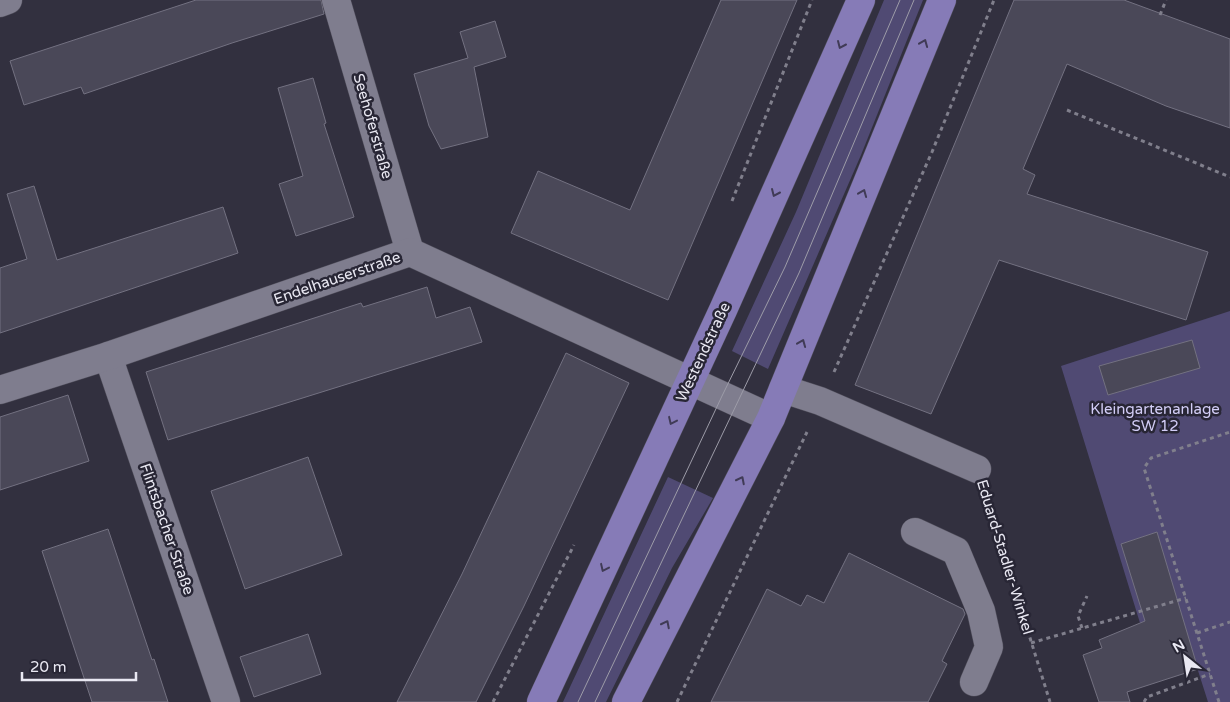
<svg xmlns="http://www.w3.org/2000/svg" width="1230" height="702" font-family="'Varela Round',sans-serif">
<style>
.green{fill:#504a73}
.building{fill:#4a4858;stroke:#737181}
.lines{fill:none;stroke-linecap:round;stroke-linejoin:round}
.minor-casing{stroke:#504e5b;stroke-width:29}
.major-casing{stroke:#504e5b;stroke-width:29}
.path{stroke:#807f8c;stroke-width:3;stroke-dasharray:4 4;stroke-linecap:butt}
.minor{stroke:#7f7d8e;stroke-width:28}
.major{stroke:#867bb7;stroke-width:28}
.tram{stroke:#9d9ca8;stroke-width:1}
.oneway{stroke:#403b56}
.labels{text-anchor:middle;stroke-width:5;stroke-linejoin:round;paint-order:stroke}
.street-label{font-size:15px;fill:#e9e8f2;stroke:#282635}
.park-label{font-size:15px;fill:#d2cdf6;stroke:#282635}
</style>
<rect width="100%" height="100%" fill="#32303f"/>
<g class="green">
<polygon points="884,0 923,0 861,155 768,369 732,351 796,212"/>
<polygon points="1230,311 1230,702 1208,702 1179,611 1140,623 1061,366"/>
<polygon points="668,477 713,498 672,568 606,702 563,702"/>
</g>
<g class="building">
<polygon points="196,0 321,0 324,14 232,43 84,94 81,87 24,105 10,61"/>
<polygon points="721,0 797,0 668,300 511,233 538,171 630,210"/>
<polygon points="1014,0 1124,0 1230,39 1230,128 1166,106 1067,64 1023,169 1035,175 1027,194 1208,252 1186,320 999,260 931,414 855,385"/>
<polygon points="495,21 506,57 474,67 488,137 441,149 429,126 414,74 468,58 460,32"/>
<polygon points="313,78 326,123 324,124 354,217 296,236 279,184 303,176 278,88"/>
<polygon points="34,186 57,260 223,207 238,253 0,333 0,268 27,259 7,194"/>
<polygon points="427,287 436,318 470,307 482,342 168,440 146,372 361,303 363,307"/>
<polygon points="1192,340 1200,368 1108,395 1099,366"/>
<polygon points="566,353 629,383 524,606 476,702 397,702 462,574"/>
<polygon points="68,395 89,461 0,490 0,417"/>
<polygon points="308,457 342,555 245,589 211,491"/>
<polygon points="108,529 152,660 154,659 168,702 92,702 42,551"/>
<polygon points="1157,532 1198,669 1127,692 1130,702 1099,702 1083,655 1102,648 1099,640 1145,621 1121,544"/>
<polygon points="849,553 963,609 965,614 942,661 947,664 928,702 711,702 767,589 801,606 807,595 824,603"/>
<polygon points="308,634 321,674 254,697 240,657"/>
</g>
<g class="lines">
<defs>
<g id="minor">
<polyline points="336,0 410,252"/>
<polyline points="0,3 8,0"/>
<polyline points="108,356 226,702"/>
<polyline points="783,389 820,401 977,469"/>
<path d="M0 390 108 356 410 252C531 307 651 363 771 418"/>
<polyline points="915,532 956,551 981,611 989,647 974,682"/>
</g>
<g id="major">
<polyline points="541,702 723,310 861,0"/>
<polyline points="626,702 771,418 942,0"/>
</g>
</defs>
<use href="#minor" class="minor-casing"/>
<use href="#major" class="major-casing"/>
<g class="path">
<polyline points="1160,15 1166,0"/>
<polyline points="1067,110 1230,177"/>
<polyline points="732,201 812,0"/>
<polyline points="834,372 932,152 994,0"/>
<polyline points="987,500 1050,702"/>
<polyline points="1082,628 1078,616 1087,596"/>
<polyline points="1197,633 1230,622"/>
<polyline points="1031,643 1186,598"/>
<polyline points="493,702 574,545"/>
<polyline points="677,702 807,432"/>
<polyline points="1144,702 1147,697 1210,674"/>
<polyline points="1219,702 1144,468 1151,458 1230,432"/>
</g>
<use href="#minor" class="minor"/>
<use href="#major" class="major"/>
<g class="tram">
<polyline points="578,702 722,396 785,267 900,0"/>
<polyline points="595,702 799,273 914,0"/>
</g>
</g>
<defs><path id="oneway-chevron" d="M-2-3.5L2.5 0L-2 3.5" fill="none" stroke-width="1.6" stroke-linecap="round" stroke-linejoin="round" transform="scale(1.25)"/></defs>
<g class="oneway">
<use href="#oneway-chevron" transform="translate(924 43) rotate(-68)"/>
<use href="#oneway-chevron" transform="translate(841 45) rotate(114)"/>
<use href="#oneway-chevron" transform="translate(775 193) rotate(114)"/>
<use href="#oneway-chevron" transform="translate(863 193) rotate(-68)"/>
<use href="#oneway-chevron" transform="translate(802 343) rotate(-68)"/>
<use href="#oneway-chevron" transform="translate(672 421) rotate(115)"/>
<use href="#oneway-chevron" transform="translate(741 480) rotate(-63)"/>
<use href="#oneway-chevron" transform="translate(604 568) rotate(115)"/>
<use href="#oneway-chevron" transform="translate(666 624) rotate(-63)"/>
</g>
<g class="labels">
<g class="street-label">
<text transform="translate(373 126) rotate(74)" y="5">Seehoferstraße</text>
<text transform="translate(337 278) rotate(-19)" y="5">Endelhauserstraße</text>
<text transform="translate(703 352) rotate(-65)" y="5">Westendstraße</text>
<text transform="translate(167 529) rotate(71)" y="5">Flintsbacher Straße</text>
<text transform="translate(1005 557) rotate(73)" y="5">Eduard-Stadler-Winkel</text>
</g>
<g class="park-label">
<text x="1155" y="414">Kleingartenanlage<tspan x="1155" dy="17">SW 12</tspan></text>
</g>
</g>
<g transform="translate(1185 657) rotate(330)" stroke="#282635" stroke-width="4" paint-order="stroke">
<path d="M0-4L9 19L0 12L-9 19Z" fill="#e9e8f2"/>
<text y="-8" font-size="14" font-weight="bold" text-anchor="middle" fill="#e9e8f2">N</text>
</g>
<path d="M22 672v8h114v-8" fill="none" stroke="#e9e8f2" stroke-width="2.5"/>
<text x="30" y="672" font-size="15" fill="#e9e8f2" stroke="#282635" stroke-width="4" paint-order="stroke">20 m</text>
</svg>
